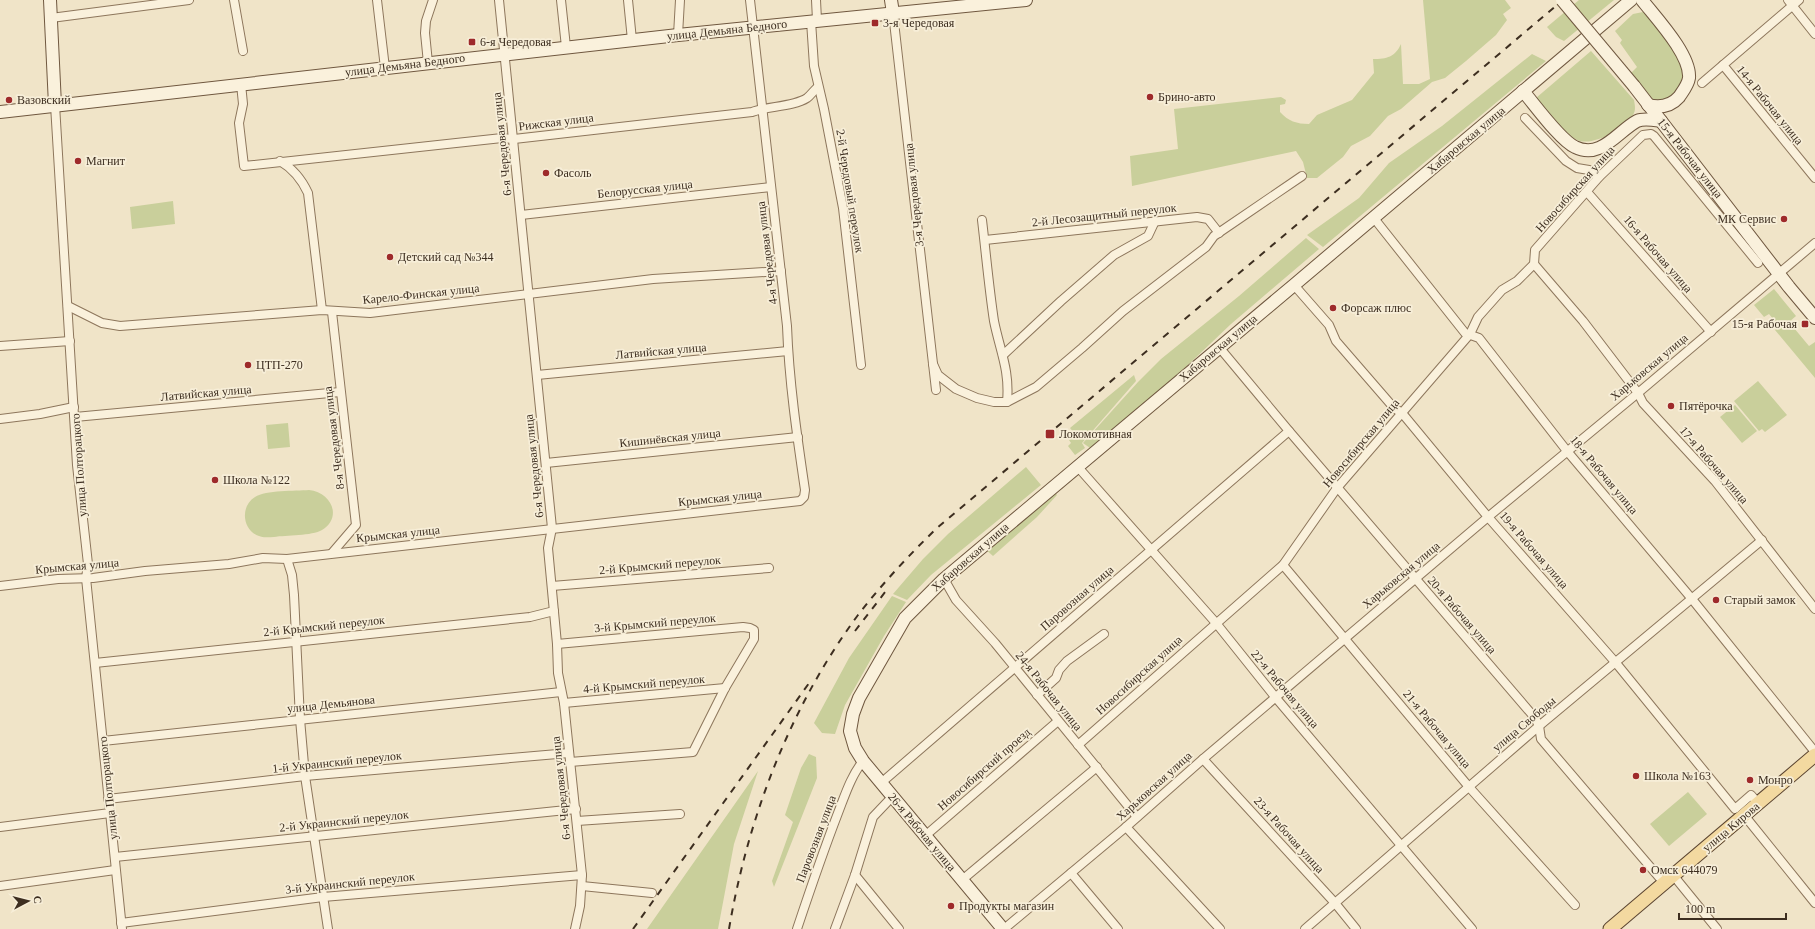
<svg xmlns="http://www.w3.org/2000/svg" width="1815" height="929" font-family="Georgia,serif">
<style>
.green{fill:#c9cf9b}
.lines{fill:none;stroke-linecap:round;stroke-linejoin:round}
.street-casing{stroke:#8d765c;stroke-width:10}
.secondary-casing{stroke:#6f573f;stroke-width:14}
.primary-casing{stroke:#5b4430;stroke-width:15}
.street{stroke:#faf1dc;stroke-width:8}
.secondary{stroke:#faf1dc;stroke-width:12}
.primary{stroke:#f3d9a0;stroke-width:13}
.rail{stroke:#3d2e20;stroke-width:2;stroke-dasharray:7 7;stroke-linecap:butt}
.secondary-bridge-casing{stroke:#6f573f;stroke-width:14;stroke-linecap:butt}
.secondary-bridge{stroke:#faf1dc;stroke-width:12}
.poi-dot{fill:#9e2a2b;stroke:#f7eed8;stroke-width:1.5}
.labels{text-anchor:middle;stroke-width:3.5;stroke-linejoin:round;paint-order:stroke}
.poi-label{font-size:12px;fill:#3d2e20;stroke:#f7eed8;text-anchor:start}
.street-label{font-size:12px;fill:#3d2e20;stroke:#f7eed8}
</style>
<rect width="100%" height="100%" fill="#f0e4c8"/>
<g class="green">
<path d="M1423 0H1505L1511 8 1503 14 1507 20 1496 35 1466 61 1445 78 1432 82 1401 109 1388 116 1370 136 1351 146 1343 157 1317 178H1307L1303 162 1296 151 1132 186 1130 156 1178 149 1174 109 1281 97 1286 100 1285 104 1280 105V112C1288 121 1297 124 1309 124L1317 115 1352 100 1374 73 1373 59C1387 59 1395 57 1401 44L1403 84H1419L1430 79Z"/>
<polygon points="1579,0 1614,0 1564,41 1556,37 1547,27"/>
<path d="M1643 12C1658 26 1678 49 1683 69 1687 83 1669 106 1655 101 1644 96 1637 82 1631 73L1637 67 1620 43 1622 40 1615 31 1633 14Z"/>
<path d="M1591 51 1634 100C1635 106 1636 110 1633 115 1626 129 1592 147 1577 140 1559 132 1547 113 1536 98Z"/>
<polygon points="1532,54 1546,61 1323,247 1307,235 1359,198 1389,163 1442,126"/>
<polygon points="173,201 175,224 132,229 130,207"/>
<polygon points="1306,238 1319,249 1231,324 1168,384 1090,448 1083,443 1138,382 1161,359 1239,296"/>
<polygon points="1774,289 1796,316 1789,322 1809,346 1815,342 1815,378 1775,330 1779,326 1769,314 1764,317 1754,305"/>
<polygon points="1134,375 1136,381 1082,443 1085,448 1075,455 1068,446 1071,443 1069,440 1075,434 1070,428"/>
<polygon points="1758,381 1787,415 1765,432 1762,429 1759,431 1734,401"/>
<polygon points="1735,405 1757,431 1742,443 1720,417"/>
<polygon points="288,423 290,447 268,449 266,425"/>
<polygon points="1026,467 1041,485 931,575 907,600 893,594 923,559 948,534"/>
<path d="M309 490C331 492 343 517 322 530 312 536 286 535 274 537 269 537 263 538 259 536 242 530 240 506 255 497 266 490 295 491 309 490Z"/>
<polygon points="1053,490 1057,495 1037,517 993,556 984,548"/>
<polygon points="892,596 906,602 884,636 845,705 835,734 822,733 814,723 849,658"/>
<polygon points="809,754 816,757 817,778 774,887 772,881 793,822 785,815 801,768"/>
<polygon points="758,771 734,844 718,929 647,929"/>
<polygon points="1688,792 1707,814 1669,846 1650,824"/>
</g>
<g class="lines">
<defs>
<g id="street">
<polyline points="234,0 243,51"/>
<polyline points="377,0 385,68"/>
<polyline points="499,0 552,528 548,548 557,644 558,673 564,703 582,875 580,906 575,929"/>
<polyline points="561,0 566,47"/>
<polyline points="628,0 632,40"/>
<polyline points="816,0 817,20"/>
<polyline points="1788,0 1815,34"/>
<polyline points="893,13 936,390"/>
<polyline points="51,18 189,0"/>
<polyline points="811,21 814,66 824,109 843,208 861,365"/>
<polyline points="678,35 680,0"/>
<polyline points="428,63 425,33 426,21 433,0"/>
<polyline points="1723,65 1815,178"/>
<polyline points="1702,83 1799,0"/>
<path d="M241 84 243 104 239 123 244 166 502 138 514 139 752 112C768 106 793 107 807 98 811 95 814 90 818 87"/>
<polyline points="55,105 77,465 88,564 86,578 122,929"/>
<polyline points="1525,118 1566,161 1577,168 1589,170 1599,177"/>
<path d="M280 161C292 168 302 180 308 193L322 310"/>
<polyline points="1587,192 1711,332"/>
<polyline points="521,215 771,187"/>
<polyline points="1373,217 1465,333 1479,338 1567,451 1692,599 1815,752"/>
<path d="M982 220C986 254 989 288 994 321 1000 351 1010 370 1007 402"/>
<polyline points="985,240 1197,217 1208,219 1219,233"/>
<polyline points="1534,264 1583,321 1638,393 1643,403 1715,481 1815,609"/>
<polyline points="1294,285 1329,325 1336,341 1394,408 1402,413 1488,517 1616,663 1735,809 1751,795 1758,803"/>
<polyline points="68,306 102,323 120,326 322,310 370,313 653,279 781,271"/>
<polyline points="0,346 70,341"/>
<polyline points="1219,347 1289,431 1535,718 1539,726 1541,739 1664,883"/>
<polyline points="1003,355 1061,301 1114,255 1148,236 1155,221"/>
<polyline points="933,364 938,375 956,389 977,398 994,402 1007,402 1036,387 1082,348 1123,311 1206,247 1214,236 1302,176"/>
<polyline points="537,375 788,351"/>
<polyline points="75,417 340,392"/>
<polyline points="0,419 40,414 74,407"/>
<polyline points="546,463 798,437"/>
<polyline points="1077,466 1216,623 1276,698 1472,929"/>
<polyline points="332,553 356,525 332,312"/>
<polyline points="287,559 292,575 294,595 300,719 305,776 328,929"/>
<polyline points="1283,565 1469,787 1575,905"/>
<polyline points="944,579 956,600 995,643 1137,817"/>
<path d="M0 586 58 579 93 578 145 571 229 564 263 558 287 559 800 501 804 497 805 490C797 436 789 381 787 326L750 0"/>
<polyline points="552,586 769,568"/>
<polyline points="557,644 743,627 750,628 754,630 754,639 725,688 693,752 570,762"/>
<polyline points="95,663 530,617 554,611"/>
<polyline points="1037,695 1056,678 1059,670 1067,661 1104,634"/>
<polyline points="564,703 725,688"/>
<polyline points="103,741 561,692"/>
<polyline points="1078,745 1283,565 1337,488 1470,334 1478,317 1502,290 1517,281 1534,264 1535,250 1599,177 1643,135 1651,134 1654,136 1758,263"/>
<polyline points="1203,759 1335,903 1356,929"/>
<polyline points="881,783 1289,431"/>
<polyline points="108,799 305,776 569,753"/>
<polyline points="1744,815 1815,903"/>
<polyline points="577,821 680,814"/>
<polyline points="0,827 110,813"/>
<polyline points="1126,827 1220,929"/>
<polyline points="925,836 1058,721"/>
<polyline points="115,857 576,809"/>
<polyline points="1071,873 1118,929"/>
<polyline points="855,875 899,929"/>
<polyline points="1673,875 1717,929"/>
<polyline points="962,880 1097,767"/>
<polyline points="0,886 115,870"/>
<polyline points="582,886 652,893"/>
<polyline points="121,923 323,897 582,875"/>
<path d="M797 929C810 890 823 852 838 813 845 795 851 776 863 761"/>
<polyline points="835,929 855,875 873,817 892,797"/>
<polyline points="1004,929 1126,827 1203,759 1488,517 1638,393 1815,243"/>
<polyline points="1305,929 1539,726 1762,540"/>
</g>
<g id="secondary">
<polyline points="50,0 55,105"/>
<polyline points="891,0 893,13"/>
<path d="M1642 0C1656 18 1691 55 1689 78 1688 85 1683 91 1679 97 1671 106 1660 108 1648 105"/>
<polyline points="1634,86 1789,287 1815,318"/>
<path d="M1523 91C1535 105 1560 140 1575 147 1601 160 1618 131 1637 121 1644 118 1654 120 1661 121"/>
<polyline points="0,112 678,35 1026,0"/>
<polyline points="1003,929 863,761 855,748 850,731 853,714 859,698 905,618 944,579 1294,285 1631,0"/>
</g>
<polyline id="primary" points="1610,929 1815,755"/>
</defs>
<use href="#street" class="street-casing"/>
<use href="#secondary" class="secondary-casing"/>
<use href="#primary" class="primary-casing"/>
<use href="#street" class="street"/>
<use href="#secondary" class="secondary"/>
<use href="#primary" class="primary"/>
<g class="rail">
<polyline points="855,631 889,587"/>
<polyline points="633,929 812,679"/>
<path d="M729 929C748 817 790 707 858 615 882 584 909 555 937 528L1563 0"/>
</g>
<defs>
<polyline id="secondary-bridge" points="1562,0 1634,86"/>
</defs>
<use href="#secondary-bridge" class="secondary-bridge-casing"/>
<use href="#secondary-bridge" class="secondary-bridge"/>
</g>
<g class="poi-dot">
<rect x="871" y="19" width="8" height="8" rx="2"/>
<rect x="468" y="38" width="8" height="8" rx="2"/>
<circle cx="1150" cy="97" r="4"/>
<circle cx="9" cy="100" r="4"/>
<circle cx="78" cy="161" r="4"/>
<circle cx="546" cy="173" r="4"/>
<circle cx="1784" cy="219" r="4"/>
<circle cx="390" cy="257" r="4"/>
<circle cx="1333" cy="308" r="4"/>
<rect x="1801" y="320" width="8" height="8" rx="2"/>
<circle cx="248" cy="365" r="4"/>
<circle cx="1671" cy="406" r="4"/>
<rect x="1045" y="429" width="10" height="10" rx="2"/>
<circle cx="215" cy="480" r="4"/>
<circle cx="1716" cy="600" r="4"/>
<circle cx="1636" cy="776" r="4"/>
<circle cx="1750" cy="780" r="4"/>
<circle cx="1643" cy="870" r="4"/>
<circle cx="951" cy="906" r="4"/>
</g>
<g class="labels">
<g class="poi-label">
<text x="883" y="27">3-я Чередовая</text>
<text x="480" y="46">6-я Чередовая</text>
<text x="1158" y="101">Брино-авто</text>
<text x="17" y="104">Вазовский</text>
<text x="86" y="165">Магнит</text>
<text x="554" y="177">Фасоль</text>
<text x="1776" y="223" text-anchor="end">МК Сервис</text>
<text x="398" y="261">Детский сад №344</text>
<text x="1341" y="312">Форсаж плюс</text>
<text x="1797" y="328" text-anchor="end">15-я Рабочая</text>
<text x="256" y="369">ЦТП-270</text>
<text x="1679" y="410">Пятёрочка</text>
<text x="1059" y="438">Локомотивная</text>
<text x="223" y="484">Школа №122</text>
<text x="1724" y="604">Старый замок</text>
<text x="1644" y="780">Школа №163</text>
<text x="1758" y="784">Монро</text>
<text x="1651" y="874">Омск 644079</text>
<text x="959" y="910">Продукты магазин</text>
</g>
<g class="street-label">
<text transform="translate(727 30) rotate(-6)" y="4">улица Демьяна Бедного</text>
<text transform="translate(405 65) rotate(-7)" y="4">улица Демьяна Бедного</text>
<text transform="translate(1770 105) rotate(51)" y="4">14-я Рабочая улица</text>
<text transform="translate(556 122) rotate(-7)" y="4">Рижская улица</text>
<text transform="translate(1466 140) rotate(-40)" y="4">Хабаровская улица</text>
<text transform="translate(502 144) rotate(-96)" y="4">6-я Чередовая улица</text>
<text transform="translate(1690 158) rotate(52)" y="4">15-я Рабочая улица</text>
<text transform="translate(645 189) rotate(-6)" y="4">Белорусская улица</text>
<text transform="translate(1575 189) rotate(-48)" y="4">Новосибирская улица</text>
<text transform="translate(850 191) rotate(81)" y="4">2-й Чередовый переулок</text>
<text transform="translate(914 195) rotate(-96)" y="4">3-я Чередовая улица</text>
<text transform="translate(1104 215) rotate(-6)" y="4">2-й Лесозащитный переулок</text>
<text transform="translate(767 253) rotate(-97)" y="4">4-я Чередовая улица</text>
<text transform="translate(1658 254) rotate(49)" y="4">16-я Рабочая улица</text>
<text transform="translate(421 294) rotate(-6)" y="4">Карело-Финская улица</text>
<text transform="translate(1218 348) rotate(-40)" y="4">Хабаровская улица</text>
<text transform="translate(661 351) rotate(-5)" y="4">Латвийская улица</text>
<text transform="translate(1649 367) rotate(-40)" y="4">Харьковская улица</text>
<text transform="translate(206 393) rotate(-5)" y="4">Латвийская улица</text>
<text transform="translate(334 438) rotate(-97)" y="4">8-я Чередовая улица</text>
<text transform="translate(670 438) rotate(-6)" y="4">Кишинёвская улица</text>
<text transform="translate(1361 443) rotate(-50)" y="4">Новосибирская улица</text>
<text transform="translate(79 465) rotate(-94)" y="4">улица Полторацкого</text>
<text transform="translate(1714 465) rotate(49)" y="4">17-я Рабочая улица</text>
<text transform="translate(534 466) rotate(-96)" y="4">6-я Чередовая улица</text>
<text transform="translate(1604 475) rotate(50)" y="4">18-я Рабочая улица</text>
<text transform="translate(720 498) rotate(-6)" y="4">Крымская улица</text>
<text transform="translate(398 534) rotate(-6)" y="4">Крымская улица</text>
<text transform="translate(1534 550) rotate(49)" y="4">19-я Рабочая улица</text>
<text transform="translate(970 557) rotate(-41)" y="4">Хабаровская улица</text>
<text transform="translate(660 565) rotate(-5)" y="4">2-й Крымский переулок</text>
<text transform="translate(77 566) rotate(-5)" y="4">Крымская улица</text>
<text transform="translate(1401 575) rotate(-40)" y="4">Харьковская улица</text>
<text transform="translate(1077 598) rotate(-41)" y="4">Паровозная улица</text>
<text transform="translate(1462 615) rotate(49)" y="4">20-я Рабочая улица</text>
<text transform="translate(655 623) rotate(-5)" y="4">3-й Крымский переулок</text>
<text transform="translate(324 626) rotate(-6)" y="4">2-й Крымский переулок</text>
<text transform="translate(1139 675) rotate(-42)" y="4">Новосибирская улица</text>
<text transform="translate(644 684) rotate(-5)" y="4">4-й Крымский переулок</text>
<text transform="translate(1285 689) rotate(50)" y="4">22-я Рабочая улица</text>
<text transform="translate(1049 691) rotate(51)" y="4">24-я Рабочая улица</text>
<text transform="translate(331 704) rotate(-6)" y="4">улица Демьянова</text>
<text transform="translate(1524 724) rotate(-40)" y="4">улица Свободы</text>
<text transform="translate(1437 729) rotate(50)" y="4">21-я Рабочая улица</text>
<text transform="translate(337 762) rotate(-6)" y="4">1-й Украинский переулок</text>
<text transform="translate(984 769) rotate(-41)" y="4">Новосибирский проезд</text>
<text transform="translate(1154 786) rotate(-42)" y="4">Харьковская улица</text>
<text transform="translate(108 788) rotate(-96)" y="4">улица Полторацкого</text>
<text transform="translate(561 788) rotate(-96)" y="4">6-я Чередовая улица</text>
<text transform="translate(344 821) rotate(-6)" y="4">2-й Украинский переулок</text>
<text transform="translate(1731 827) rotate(-40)" y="4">улица Кирова</text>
<text transform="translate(922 832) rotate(50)" y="4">26-я Рабочая улица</text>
<text transform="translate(1289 835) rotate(48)" y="4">23-я Рабочая улица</text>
<text transform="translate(816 839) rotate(-69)" y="4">Паровозная улица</text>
<text transform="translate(350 883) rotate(-6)" y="4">3-й Украинский переулок</text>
</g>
</g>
<g transform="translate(28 901) rotate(83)" stroke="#f7eed8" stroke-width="3" paint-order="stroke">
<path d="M0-3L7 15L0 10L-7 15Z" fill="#3d2e20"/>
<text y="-6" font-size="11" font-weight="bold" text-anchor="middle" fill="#3d2e20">С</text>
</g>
<path d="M1679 913v6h107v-6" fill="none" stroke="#3d2e20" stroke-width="2"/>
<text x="1685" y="913" font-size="12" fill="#3d2e20" stroke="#f7eed8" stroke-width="3" paint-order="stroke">100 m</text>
</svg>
